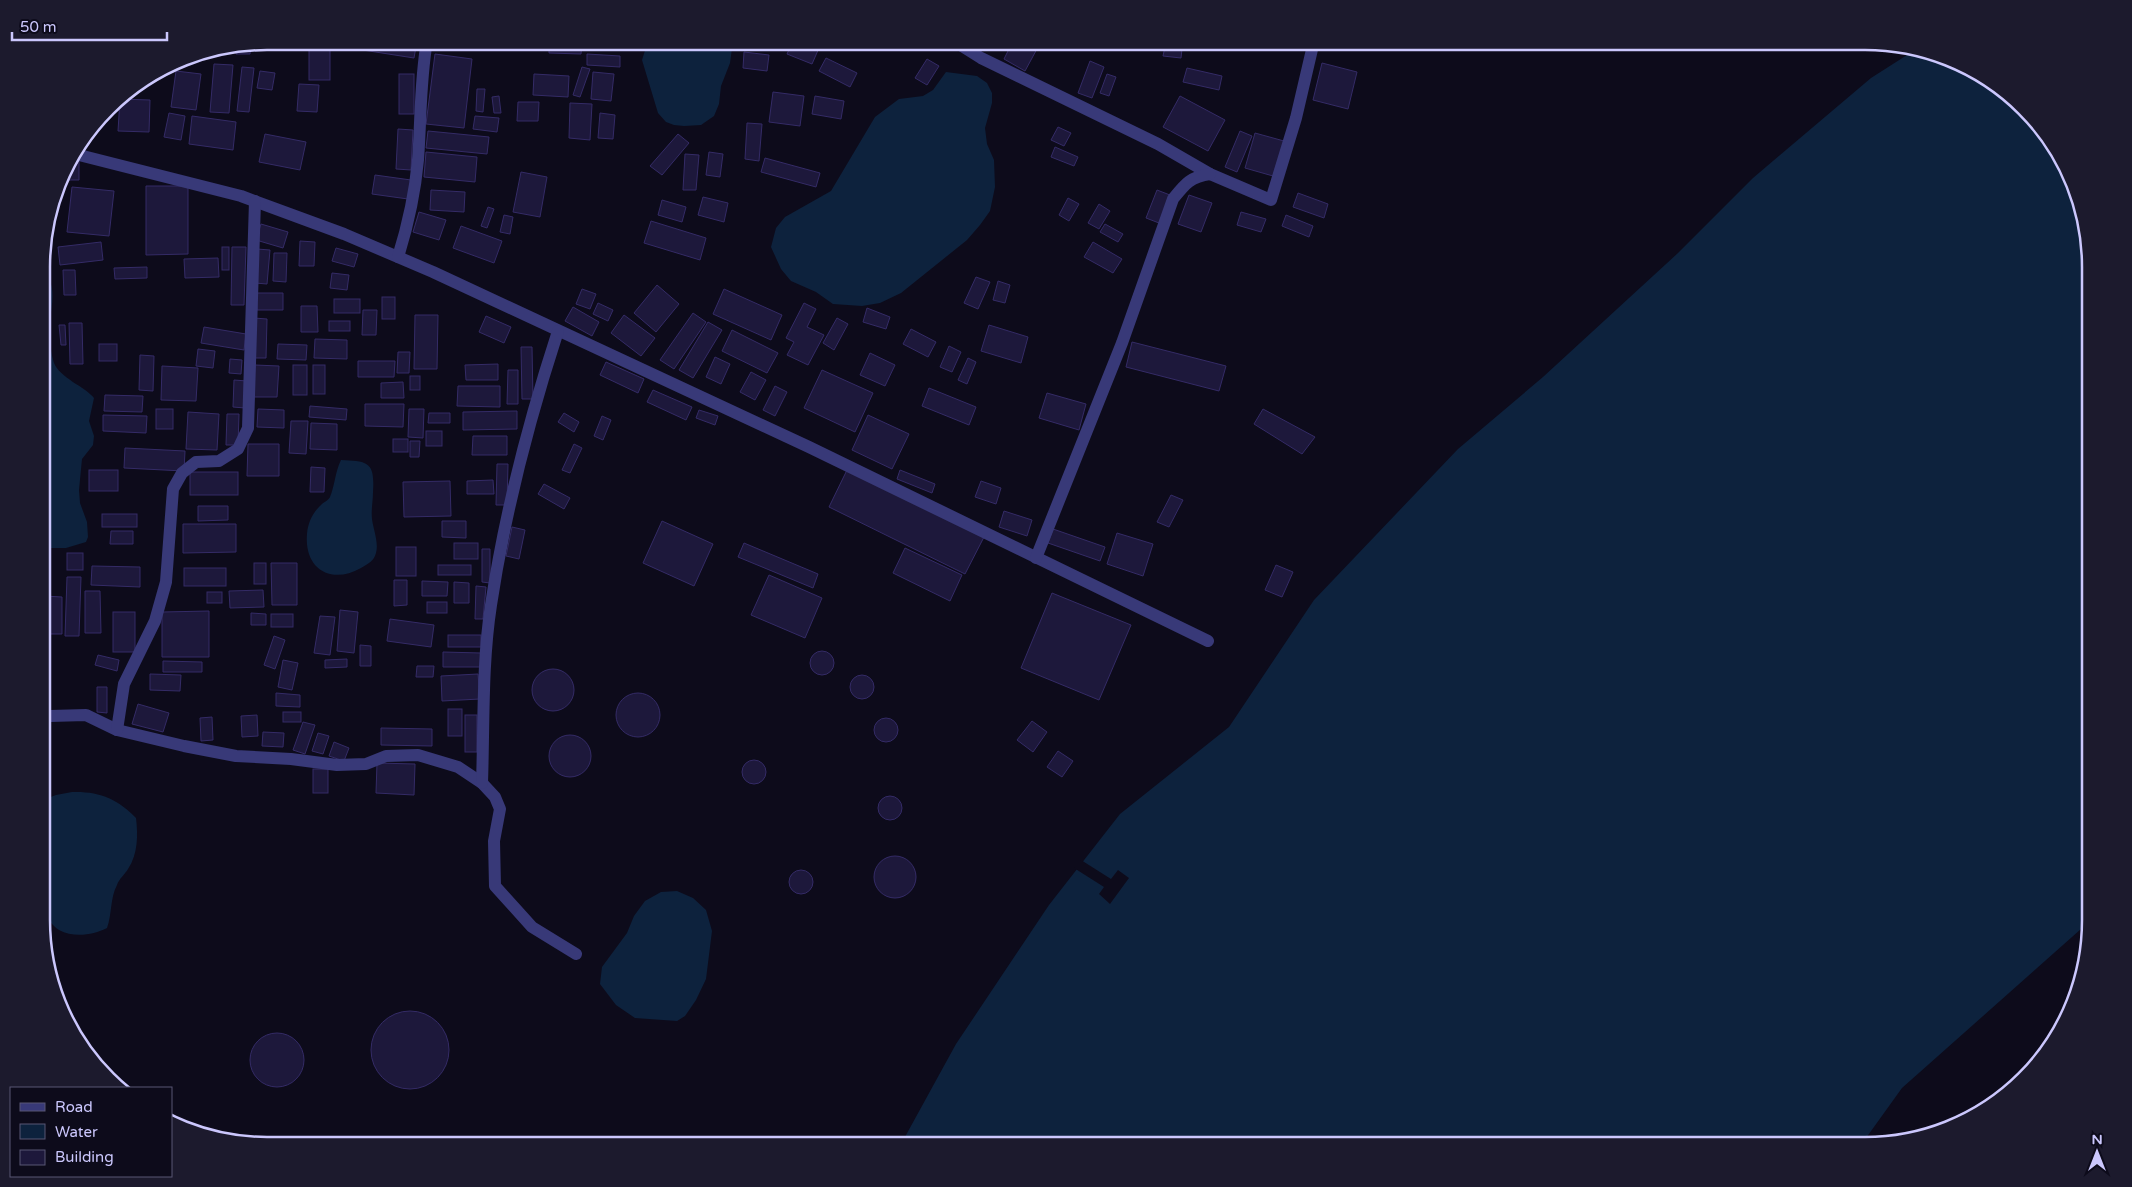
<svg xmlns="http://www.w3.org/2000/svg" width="2132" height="1187" font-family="'Varela Round',sans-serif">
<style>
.water{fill:#0d223d}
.pier{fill:#0d0b1b}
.building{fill:#1d183b;stroke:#342b66}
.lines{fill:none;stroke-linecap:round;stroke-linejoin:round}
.minor{stroke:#383978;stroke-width:12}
.rim{fill:none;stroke:#cbc7fd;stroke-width:2.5}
</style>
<rect width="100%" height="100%" fill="#0d0b1b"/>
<g class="water">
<polygon points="648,41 733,41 730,63 721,86 719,104 714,116 701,125 684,126 674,125 666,122 658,113 642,60"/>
<polygon points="1918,48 1977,71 2053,142 2079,194 2090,252 2090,921 1902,1088 1861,1145 900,1146 956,1044 1049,905 1120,814 1229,727 1314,600 1458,449 1543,377 1678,253 1753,178 1871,78"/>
<polygon points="946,72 977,76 987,83 992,93 992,103 985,128 987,144 994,160 995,187 990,211 980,225 967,240 901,293 880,303 862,306 833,304 816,292 791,281 781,269 771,247 776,228 785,217 831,191 875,117 899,99 923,96 933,90"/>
<path d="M43 270C57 286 52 301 50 321 49 333 50 351 54 363 60 378 84 386 94 398L89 421 94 436 93 445 82 459 79 490 80 503 87 522 88 537 86 542 66 548H43Z"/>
<path d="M341 460C368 461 375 462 373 492 373 501 371 510 372 519 373 528 379 543 376 553 374 561 368 564 361 568 331 585 304 569 307 534 308 522 313 512 322 504 324 502 329 500 330 497 335 485 335 472 341 460Z"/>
<path d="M72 792C99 791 118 799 136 818 138 835 138 854 128 869 125 874 119 879 117 885 110 898 112 914 107 928 93 935 74 938 59 930 53 927 47 917 43 911V800L56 795Z"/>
<polygon points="677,891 693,898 706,910 712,931 706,979 696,1000 685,1016 677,1021 635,1018 616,1005 600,984 602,967 627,933 634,916 645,901 661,892"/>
</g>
<polygon class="pier" points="1081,860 1111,879 1118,870 1129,878 1110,904 1099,894 1104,887 1074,868"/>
<g class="building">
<rect x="309" y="41" width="21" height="39"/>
<polygon points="338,41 417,41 414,58 337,46"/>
<polygon points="549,41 582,41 581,54 549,53"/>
<polygon points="755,41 769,41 766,49 754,45"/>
<polygon points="793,41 803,41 819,48 812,64 787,54"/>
<polygon points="1013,41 1028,41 1038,47 1025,71 1004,59"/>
<polygon points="251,45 250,54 236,54 236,47"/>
<polygon points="1165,47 1182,49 1181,58 1163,56"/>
<polygon points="744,52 769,55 767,71 743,68"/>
<polygon points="435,54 472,59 464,128 426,124"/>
<polygon points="587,54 620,56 620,67 587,65"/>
<polygon points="826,58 857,73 850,87 819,71"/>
<polygon points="927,59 939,66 927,85 915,78"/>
<polygon points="1090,61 1104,67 1092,98 1078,93"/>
<polygon points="1322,63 1357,72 1348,109 1313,100"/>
<polygon points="214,64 233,65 229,113 210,112"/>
<polygon points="242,67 254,68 249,112 237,111"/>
<polygon points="582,67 590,69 580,97 573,95"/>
<polygon points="1187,68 1222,76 1219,90 1183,82"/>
<polygon points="176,71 201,74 196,110 171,107"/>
<polygon points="260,71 275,73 272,90 257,88"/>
<polygon points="593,72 614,74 611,101 591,99"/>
<rect x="399" y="74" width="15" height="40"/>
<polygon points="534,74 569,76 568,97 533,95"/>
<polygon points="1107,74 1116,77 1109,96 1100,93"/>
<polygon points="299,84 319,85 317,112 297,111"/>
<polygon points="477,89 485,89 483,112 476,111"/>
<polygon points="773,92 804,96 800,126 769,122"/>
<polygon points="499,96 501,113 494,113 492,97"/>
<polygon points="815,96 844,101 841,119 812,114"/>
<polygon points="1180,96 1225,120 1208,151 1163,127"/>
<polygon points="120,99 150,100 149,132 118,131"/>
<polygon points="518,102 539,102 538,121 517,121"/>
<polygon points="570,103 592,104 590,140 569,138"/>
<polygon points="169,113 185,116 181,140 164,137"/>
<polygon points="600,113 615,115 613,139 598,138"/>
<polygon points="192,116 236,122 233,150 189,144"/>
<polygon points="475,116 499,118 497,132 473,129"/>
<polygon points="747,123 762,124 759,161 745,159"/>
<polygon points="1058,127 1071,133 1064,146 1051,140"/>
<polygon points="398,129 413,130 411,170 396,169"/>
<polygon points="428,131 489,137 487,154 426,148"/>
<polygon points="1240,131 1252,136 1237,172 1225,167"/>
<polygon points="1255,133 1284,141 1273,176 1245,168"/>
<polygon points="265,134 306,142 300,170 259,162"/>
<polygon points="678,134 689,143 662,175 650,166"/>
<polygon points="1055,147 1078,157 1074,166 1051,157"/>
<polygon points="426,152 477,157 475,182 424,177"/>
<polygon points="709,152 723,154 720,177 706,175"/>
<polygon points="685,154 699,155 696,190 683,190"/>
<polygon points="765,158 820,173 816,187 761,172"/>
<polygon points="70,160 79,160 79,180 61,180 65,167"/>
<polygon points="521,172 547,177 540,217 513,212"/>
<polygon points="375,175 411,180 408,199 372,194"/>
<polygon points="146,186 188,186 188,254 146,255"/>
<polygon points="72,187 114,191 109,236 67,232"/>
<polygon points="431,190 465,192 464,212 430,210"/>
<polygon points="1157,190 1170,195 1159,223 1146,218"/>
<polygon points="57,191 48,239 43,238"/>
<polygon points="1298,193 1328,204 1324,218 1293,207"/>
<polygon points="1189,195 1212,203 1201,232 1178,224"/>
<polygon points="703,197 728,203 724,222 698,215"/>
<polygon points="1068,198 1079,204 1069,221 1059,215"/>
<polygon points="662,200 686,207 682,222 658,215"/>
<polygon points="1099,204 1110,211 1099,229 1088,223"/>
<polygon points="488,207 494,209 487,228 481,226"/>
<polygon points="419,212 446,220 439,240 413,232"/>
<polygon points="1241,212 1266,219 1261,232 1237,225"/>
<polygon points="504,215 513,217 510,234 500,232"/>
<polygon points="1286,215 1313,226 1309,237 1282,226"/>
<polygon points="651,221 706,238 700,260 644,243"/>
<polygon points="261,224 288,232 283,248 256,240"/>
<polygon points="1105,224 1123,234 1118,242 1100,232"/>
<polygon points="461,226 502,241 494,263 453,248"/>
<polygon points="300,241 315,242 314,266 299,266"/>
<polygon points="101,242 103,260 60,265 58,247"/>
<polygon points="1093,242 1122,259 1113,273 1084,257"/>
<polygon points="43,247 50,247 50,261 43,262"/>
<rect x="222" y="247" width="7" height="23"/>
<polygon points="232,247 246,247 244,305 231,305"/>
<polygon points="336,248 358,254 354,267 332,261"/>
<polygon points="257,249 270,250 267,284 255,283"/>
<polygon points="274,253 287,253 286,282 273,281"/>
<polygon points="218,258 219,277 185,278 184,259"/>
<polygon points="147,267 147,278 115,279 114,268"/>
<polygon points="63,270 75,270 76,295 64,295"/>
<polygon points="332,273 349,275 347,290 330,288"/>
<polygon points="976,277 990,282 978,309 964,303"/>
<polygon points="998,281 1010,285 1005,303 993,300"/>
<polygon points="657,285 679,304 656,332 634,313"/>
<polygon points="582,289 596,294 590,309 576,304"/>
<polygon points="724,289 782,315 771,340 713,314"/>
<polygon points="256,293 283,293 283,310 257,310"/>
<rect x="382" y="297" width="13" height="22"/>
<rect x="334" y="299" width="26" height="14"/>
<polygon points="598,303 613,310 608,321 593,314"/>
<polygon points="804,303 816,309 807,327 824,335 808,365 787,355 794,342 786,338"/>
<polygon points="301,306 317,306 318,332 301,332"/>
<polygon points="573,307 599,322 592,336 565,321"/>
<polygon points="867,308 890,317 886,329 863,322"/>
<polygon points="363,310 377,310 376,335 362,335"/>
<polygon points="693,313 706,322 674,369 660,360"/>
<polygon points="415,315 438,315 437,369 414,369"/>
<polygon points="624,315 655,338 641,356 611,333"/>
<polygon points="486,316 511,327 504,343 479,332"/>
<polygon points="254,318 267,319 266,358 253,358"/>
<polygon points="837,318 848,324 834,350 823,343"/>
<rect x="329" y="321" width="21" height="10"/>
<polygon points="708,322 722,330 693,378 679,370"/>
<polygon points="69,323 82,323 83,364 70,364"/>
<polygon points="59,325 65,325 66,345 61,345"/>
<polygon points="989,325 1028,337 1021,363 981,351"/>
<polygon points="204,327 246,334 244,350 201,343"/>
<polygon points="911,329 936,342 928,357 903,344"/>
<polygon points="732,330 778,353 767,373 722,351"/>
<polygon points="315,339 347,340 347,359 314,358"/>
<polygon points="1132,342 1226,366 1219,391 1126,367"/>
<rect x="99" y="344" width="18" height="17"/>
<polygon points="278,344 307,345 306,360 277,359"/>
<polygon points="949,346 961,352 952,372 940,367"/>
<polygon points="521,347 532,347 533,399 522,399"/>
<polygon points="198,349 215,351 213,368 196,366"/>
<polygon points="398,352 410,352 409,373 397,373"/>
<polygon points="870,353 895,365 885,386 860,375"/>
<polygon points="140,355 154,356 153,391 139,390"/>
<polygon points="715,357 730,364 721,384 706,377"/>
<polygon points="968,358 976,362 967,384 958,380"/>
<polygon points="230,359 242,360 241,374 229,373"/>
<polygon points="358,361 395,361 394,377 358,377"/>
<polygon points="606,362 644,379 638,393 600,375"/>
<polygon points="498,364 498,380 466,380 465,365"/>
<polygon points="255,365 279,366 277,397 253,397"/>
<rect x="293" y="365" width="14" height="30"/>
<rect x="313" y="365" width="12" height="29"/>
<polygon points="162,366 198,368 196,401 161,400"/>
<polygon points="508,370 518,370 518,404 507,404"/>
<polygon points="822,370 873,393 855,432 804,408"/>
<polygon points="751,372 766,380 755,400 740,392"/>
<rect x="410" y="376" width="10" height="14"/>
<polygon points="234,380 247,381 245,408 233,407"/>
<polygon points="403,382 404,398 381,398 381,383"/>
<polygon points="458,386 500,386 500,407 457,406"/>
<polygon points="775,386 787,392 775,416 763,410"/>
<polygon points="929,388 976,407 969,425 922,406"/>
<polygon points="653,390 692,407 686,420 647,402"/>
<polygon points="1047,393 1086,404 1079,430 1039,418"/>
<polygon points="105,395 143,396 142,412 104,411"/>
<polygon points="365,404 404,404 403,427 365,426"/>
<polygon points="310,406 347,409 346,420 309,417"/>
<rect x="156" y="409" width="17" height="20"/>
<polygon points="258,409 284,410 284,428 257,427"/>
<polygon points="409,409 424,409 423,438 408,437"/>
<polygon points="1263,409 1315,437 1302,454 1254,424"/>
<polygon points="699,410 718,416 715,425 696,418"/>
<polygon points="517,411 517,429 463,430 463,412"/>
<polygon points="188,412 219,414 217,450 186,449"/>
<polygon points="429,413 450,413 450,423 428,423"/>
<polygon points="564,413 579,422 574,432 558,422"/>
<polygon points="227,414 239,414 238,445 226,445"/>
<polygon points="103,415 147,416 146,433 103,431"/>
<polygon points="868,415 909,434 892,469 852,450"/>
<polygon points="602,416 611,420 603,440 594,436"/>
<polygon points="291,421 308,421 306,454 289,453"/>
<polygon points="311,423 337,424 337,450 310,449"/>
<rect x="426" y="431" width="16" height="15"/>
<polygon points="473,436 507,436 507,455 472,455"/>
<rect x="393" y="439" width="15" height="13"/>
<polygon points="410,441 420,441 419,457 410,457"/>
<polygon points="248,444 279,444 279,476 247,476"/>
<polygon points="574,444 582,448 570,473 562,470"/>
<polygon points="125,448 185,451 184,471 124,468"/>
<polygon points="497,464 508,464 507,505 496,505"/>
<polygon points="311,467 325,468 324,492 310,492"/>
<rect x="89" y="470" width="29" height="21"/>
<polygon points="847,470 984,537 965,574 829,507"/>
<polygon points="900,470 935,484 932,493 897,479"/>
<rect x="190" y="472" width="48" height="23"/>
<polygon points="493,480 494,494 467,494 467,481"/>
<polygon points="450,481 451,516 404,517 403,482"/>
<polygon points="981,481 1001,488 996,504 975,497"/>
<polygon points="544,484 570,498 564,509 538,494"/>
<polygon points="1171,495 1183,500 1169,527 1157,522"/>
<polygon points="198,506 228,506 228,520 198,521"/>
<polygon points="1004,511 1032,520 1027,536 999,527"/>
<rect x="102" y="514" width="35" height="13"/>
<polygon points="442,521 466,521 466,538 442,537"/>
<polygon points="662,521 713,544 694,586 643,563"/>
<polygon points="183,524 236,524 236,552 183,553"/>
<polygon points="512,527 525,530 519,559 506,556"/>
<polygon points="1053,529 1105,547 1100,561 1048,543"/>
<polygon points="111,531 133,531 133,544 110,544"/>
<polygon points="1117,533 1153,544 1143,576 1107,564"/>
<rect x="454" y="543" width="24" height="16"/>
<polygon points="744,543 818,574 813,588 738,557"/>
<rect x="396" y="547" width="20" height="29"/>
<polygon points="905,548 962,575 950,601 893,573"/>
<polygon points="482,549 490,549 490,583 482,582"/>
<rect x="67" y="553" width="16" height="17"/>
<rect x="254" y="563" width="12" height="21"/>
<polygon points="271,563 297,563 297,605 272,605"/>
<rect x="438" y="565" width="33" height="10"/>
<polygon points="1276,565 1293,572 1282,597 1265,590"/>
<polygon points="92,566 140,567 140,587 91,585"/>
<rect x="184" y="568" width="42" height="18"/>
<polygon points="769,575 822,598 805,638 751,615"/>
<polygon points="67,577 81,577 79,636 65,636"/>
<polygon points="394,580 407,580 407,605 394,606"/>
<polygon points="422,581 448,582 447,596 422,596"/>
<polygon points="454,582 469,583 469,603 454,603"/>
<polygon points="476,586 486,587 483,619 475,619"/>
<polygon points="263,590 264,607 230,608 229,591"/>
<polygon points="85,591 100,591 101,633 85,633"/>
<rect x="207" y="592" width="15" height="11"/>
<polygon points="1052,593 1131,625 1099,700 1021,668"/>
<polygon points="44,596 62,597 62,634 43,634"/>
<rect x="427" y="602" width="20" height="11"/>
<polygon points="340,610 358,612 354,653 337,651"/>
<polygon points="209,611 209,657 162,657 162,612"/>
<rect x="113" y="612" width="22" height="40"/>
<polygon points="251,613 266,614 266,625 251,625"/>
<rect x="271" y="614" width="22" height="13"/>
<polygon points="320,616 335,617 330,655 314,653"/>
<polygon points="390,619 434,625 431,647 387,641"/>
<rect x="448" y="635" width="33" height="12"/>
<polygon points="274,636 285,640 275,669 264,665"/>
<polygon points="360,645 371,646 371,666 360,666"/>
<circle cx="822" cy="663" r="12"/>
<polygon points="443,652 481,653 481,667 443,667"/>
<polygon points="98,655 119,660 117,671 95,665"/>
<polygon points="347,659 347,667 325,668 325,660"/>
<polygon points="283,660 298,663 292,690 278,687"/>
<polygon points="163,661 202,662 202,672 163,672"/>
<polygon points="43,664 49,665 48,682 43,682"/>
<polygon points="417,666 434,666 433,677 416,677"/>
<circle cx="553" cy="690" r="21"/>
<polygon points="150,674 181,675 180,691 150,690"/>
<polygon points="478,674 480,699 442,701 441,676"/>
<circle cx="862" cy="687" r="12"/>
<polygon points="97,687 107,687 107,713 97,712"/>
<polygon points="276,693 300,695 300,707 276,706"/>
<circle cx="638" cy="715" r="22"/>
<polygon points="138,704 169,713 163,732 132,724"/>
<rect x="448" y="709" width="14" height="27"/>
<rect x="283" y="712" width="18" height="10"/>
<polygon points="257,715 258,736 242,737 241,716"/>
<rect x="465" y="715" width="12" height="37"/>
<polygon points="212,717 213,740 201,741 200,718"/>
<circle cx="886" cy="730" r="12"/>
<polygon points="1032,721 1047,732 1033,752 1017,740"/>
<polygon points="303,722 315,725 305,754 293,750"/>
<polygon points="381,728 432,729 432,746 381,745"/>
<polygon points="263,732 284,733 283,747 262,746"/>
<polygon points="318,733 329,736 323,754 312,751"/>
<circle cx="570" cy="756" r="21"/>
<polygon points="334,742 349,748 344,761 329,756"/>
<polygon points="1058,751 1073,761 1062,777 1047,767"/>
<circle cx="754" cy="772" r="12"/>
<polygon points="377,763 415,764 414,795 376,793"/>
<rect x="313" y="769" width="15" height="24"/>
<circle cx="890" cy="808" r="12"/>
<circle cx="895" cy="877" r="21"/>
<circle cx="801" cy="882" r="12"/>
<circle cx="410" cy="1050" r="39"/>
<circle cx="277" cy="1060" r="27"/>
</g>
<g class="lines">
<g class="minor">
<polyline points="954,41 981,58 1158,144 1210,174 1271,200 1296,118 1314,41"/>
<polyline points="75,154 241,196 344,234 433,272 809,447 1208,641"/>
<path d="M398 257C408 225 415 193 418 160 421 120 420 80 427 41"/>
<path d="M1036 558 1122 343 1173 199C1185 184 1190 177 1210 174"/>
<polyline points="43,719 50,716 86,715 117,730 184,746 236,756 291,759 337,765 366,764 386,756 418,755 458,767 482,783 495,797 500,809 494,841 495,886 532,927 576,954"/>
<polyline points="117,730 124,684 155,621 166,582 173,489 182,473 196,462 219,461 238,449 248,428 255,201"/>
<path d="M482 783C484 724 482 663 491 605 505 512 529 420 558 331"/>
</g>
</g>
<path d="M0 0H2132V1187H0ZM267 50H1865A217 217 0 0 1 2082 267V920A217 217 0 0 1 1865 1137H267A217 217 0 0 1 50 920V267A217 217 0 0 1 267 50Z" fill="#1c1a2d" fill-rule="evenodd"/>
<path class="rim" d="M267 50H1865A217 217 0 0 1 2082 267V920A217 217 0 0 1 1865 1137H267A217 217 0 0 1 50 920V267A217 217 0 0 1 267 50Z"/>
<rect x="10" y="1087" width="162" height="90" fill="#0d0b1b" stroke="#595675"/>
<rect x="20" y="1103" width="25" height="8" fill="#383978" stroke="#595675"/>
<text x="55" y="1112" font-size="15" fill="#cbc7fd">Road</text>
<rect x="20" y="1124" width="25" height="15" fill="#0d223d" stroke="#595675"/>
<text x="55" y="1137" font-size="15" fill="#cbc7fd">Water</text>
<rect x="20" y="1150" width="25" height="15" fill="#1d183b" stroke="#595675"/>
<text x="55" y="1162" font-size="15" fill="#cbc7fd">Building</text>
<g transform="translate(2097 1152)" stroke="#0d0b1b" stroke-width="4" paint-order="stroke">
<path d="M0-4L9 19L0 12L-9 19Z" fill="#cbc7fd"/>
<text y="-8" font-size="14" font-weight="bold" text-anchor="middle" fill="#cbc7fd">N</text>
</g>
<path d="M12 32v8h155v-8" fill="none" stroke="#cbc7fd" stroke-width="2.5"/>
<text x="20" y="32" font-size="15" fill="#cbc7fd" stroke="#0d0b1b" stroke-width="4" paint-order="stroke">50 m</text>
</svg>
